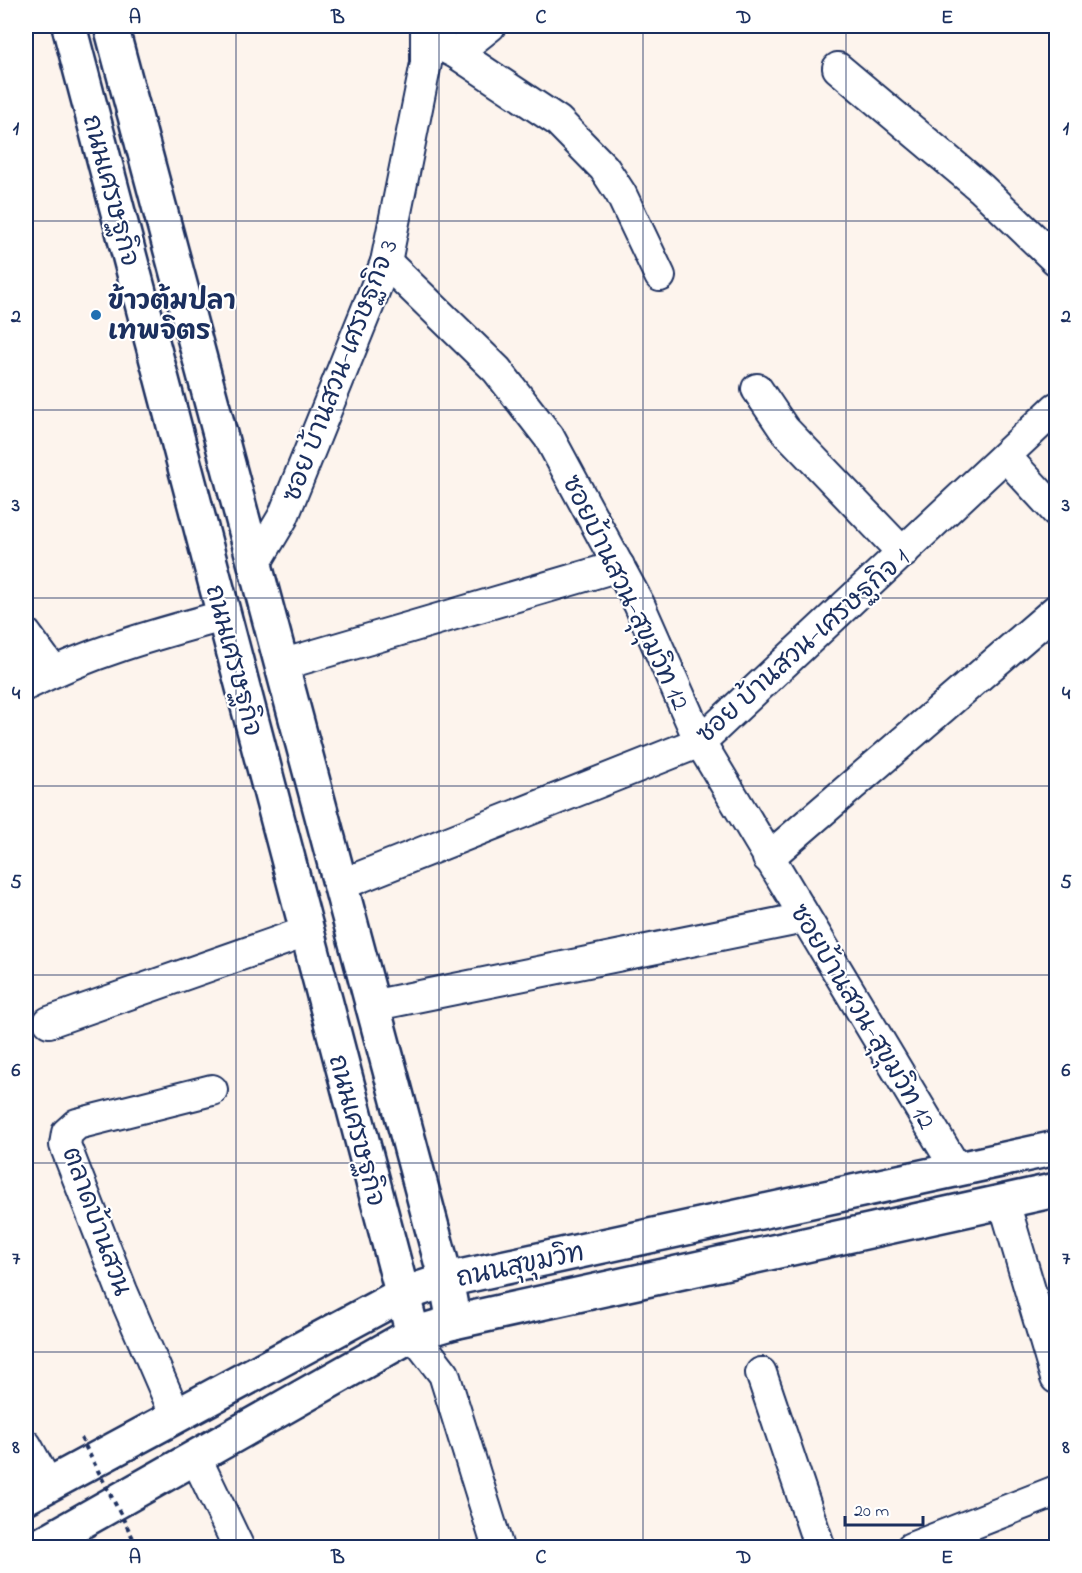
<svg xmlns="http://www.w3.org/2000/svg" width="1082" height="1573" font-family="'Indie Flower','Playpen Sans Thai',sans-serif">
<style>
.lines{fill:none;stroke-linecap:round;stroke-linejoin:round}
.minor-casing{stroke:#1b2f5e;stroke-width:34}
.major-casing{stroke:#1b2f5e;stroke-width:38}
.minor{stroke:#fff;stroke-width:30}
.major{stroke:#fff;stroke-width:33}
.path-bridge{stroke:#1b2f5e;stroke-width:4;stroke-dasharray:4.5 4.5;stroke-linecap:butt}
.grid{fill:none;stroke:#1b2f5e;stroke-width:1.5;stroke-opacity:0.55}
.poi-dot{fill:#1f6fb2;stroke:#fff;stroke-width:2}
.labels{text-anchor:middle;stroke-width:4.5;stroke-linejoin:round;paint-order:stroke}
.street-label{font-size:26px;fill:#1b2f5e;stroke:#fff}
.poi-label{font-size:26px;font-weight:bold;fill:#1b2f5e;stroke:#fff;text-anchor:start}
.neatline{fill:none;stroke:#1b2f5e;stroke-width:2}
.grid-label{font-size:20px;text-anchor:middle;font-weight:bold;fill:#1b2f5e}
</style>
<rect width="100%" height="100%" fill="#fdf4ed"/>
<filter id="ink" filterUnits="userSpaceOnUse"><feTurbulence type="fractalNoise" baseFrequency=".0167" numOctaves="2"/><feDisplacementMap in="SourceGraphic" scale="12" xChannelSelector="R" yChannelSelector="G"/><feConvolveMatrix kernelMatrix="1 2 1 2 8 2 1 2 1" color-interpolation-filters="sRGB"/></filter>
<g filter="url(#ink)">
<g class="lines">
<defs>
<g id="minor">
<polyline points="426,38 456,53 558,121 604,168 621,194 660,276"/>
<polyline points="456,53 490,26"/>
<polyline points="838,68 981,188 1056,260"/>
<polyline points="386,262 497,370 549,437 639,604 700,742 957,1170"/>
<polyline points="757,389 784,429 903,553"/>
<polyline points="1006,457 1056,511"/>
<polyline points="255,564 283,517 386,262 426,63 426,26"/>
<polyline points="26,634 53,671"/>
<polyline points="281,665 619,566"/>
<path d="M26 685C88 653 156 634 223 616"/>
<polyline points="768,858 1056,610"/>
<polyline points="340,885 700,742 1056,408"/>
<polyline points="371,1006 804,918"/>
<polyline points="49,1022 306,932"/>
<polyline points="1004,1202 1056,1378"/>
<polyline points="413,1334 444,1374 498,1548"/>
<polyline points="761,1373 820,1548"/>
<polyline points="176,1416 122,1291 65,1145 67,1133 77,1124 212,1090"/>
<polyline points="26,1445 48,1485"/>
<polyline points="196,1458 239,1548"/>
<polyline points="911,1548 1056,1491"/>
</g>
<g id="major">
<polyline points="69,26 413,1334"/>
<polyline points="111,26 446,1280 454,1322"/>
<polyline points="26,1497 401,1295 446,1280 1056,1148"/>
<polyline points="35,1548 413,1334 454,1322 1056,1190"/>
</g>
</defs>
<use href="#minor" class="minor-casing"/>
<use href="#major" class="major-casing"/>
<use href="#minor" class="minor"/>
<use href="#major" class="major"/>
<polyline class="path-bridge" points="81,1438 134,1540"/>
</g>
</g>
<path class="grid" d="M236 26V1548M439 26V1548M643 26V1548M846 26V1548M26 221H1056M26 410H1056M26 598H1056M26 786H1056M26 975H1056M26 1163H1056M26 1352H1056"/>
<circle class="poi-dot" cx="96" cy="315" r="6"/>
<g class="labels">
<g class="street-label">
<text transform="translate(112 190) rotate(75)" y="9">ถนนเศรษฐกิจ</text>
<text transform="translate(339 370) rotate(-69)" y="9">ซอย บ้านสวน-เศรษฐกิจ 3</text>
<text transform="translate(627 592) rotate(64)" y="9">ซอยบ้านสวน-สุขุมวิท 12</text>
<text transform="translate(802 645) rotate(-42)" y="9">ซอย บ้านสวน-เศรษฐกิจ 1</text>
<text transform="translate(235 660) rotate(75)" y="9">ถนนเศรษฐกิจ</text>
<text transform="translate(864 1016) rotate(59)" y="9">ซอยบ้านสวน-สุขุมวิท 12</text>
<text transform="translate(358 1130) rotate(75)" y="9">ถนนเศรษฐกิจ</text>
<text transform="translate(98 1221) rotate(70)" y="9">ตลาดบ้านสวน</text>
<text transform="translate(520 1264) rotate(-12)" y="9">ถนนสุขุมวิท</text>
</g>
<g class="poi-label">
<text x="108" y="309">ข้าวต้มปลา<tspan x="108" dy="30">เทพจิตร</tspan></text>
</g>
</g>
<rect width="1082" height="1573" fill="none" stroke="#fff" stroke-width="66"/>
<path d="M845 1516v9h78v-9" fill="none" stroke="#1b2f5e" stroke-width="3"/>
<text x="854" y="1516" font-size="18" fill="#1b2f5e" stroke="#ffffff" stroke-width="4.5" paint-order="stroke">20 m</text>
<rect x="33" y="33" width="1016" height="1507" class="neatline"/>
<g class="grid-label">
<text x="135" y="23">A</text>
<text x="338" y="23">B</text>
<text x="541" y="23">C</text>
<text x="744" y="23">D</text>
<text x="947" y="23">E</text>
<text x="16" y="134">1</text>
<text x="1066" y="134">1</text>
<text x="16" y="322">2</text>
<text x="1066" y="322">2</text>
<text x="16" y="511">3</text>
<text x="1066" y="511">3</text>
<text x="16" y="699">4</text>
<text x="1066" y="699">4</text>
<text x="16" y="888">5</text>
<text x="1066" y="888">5</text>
<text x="16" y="1076">6</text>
<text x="1066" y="1076">6</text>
<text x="16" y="1264">7</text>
<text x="1066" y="1264">7</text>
<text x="16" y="1453">8</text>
<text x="1066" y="1453">8</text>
<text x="135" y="1563">A</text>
<text x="338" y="1563">B</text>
<text x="541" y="1563">C</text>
<text x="744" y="1563">D</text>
<text x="947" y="1563">E</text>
</g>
</svg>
